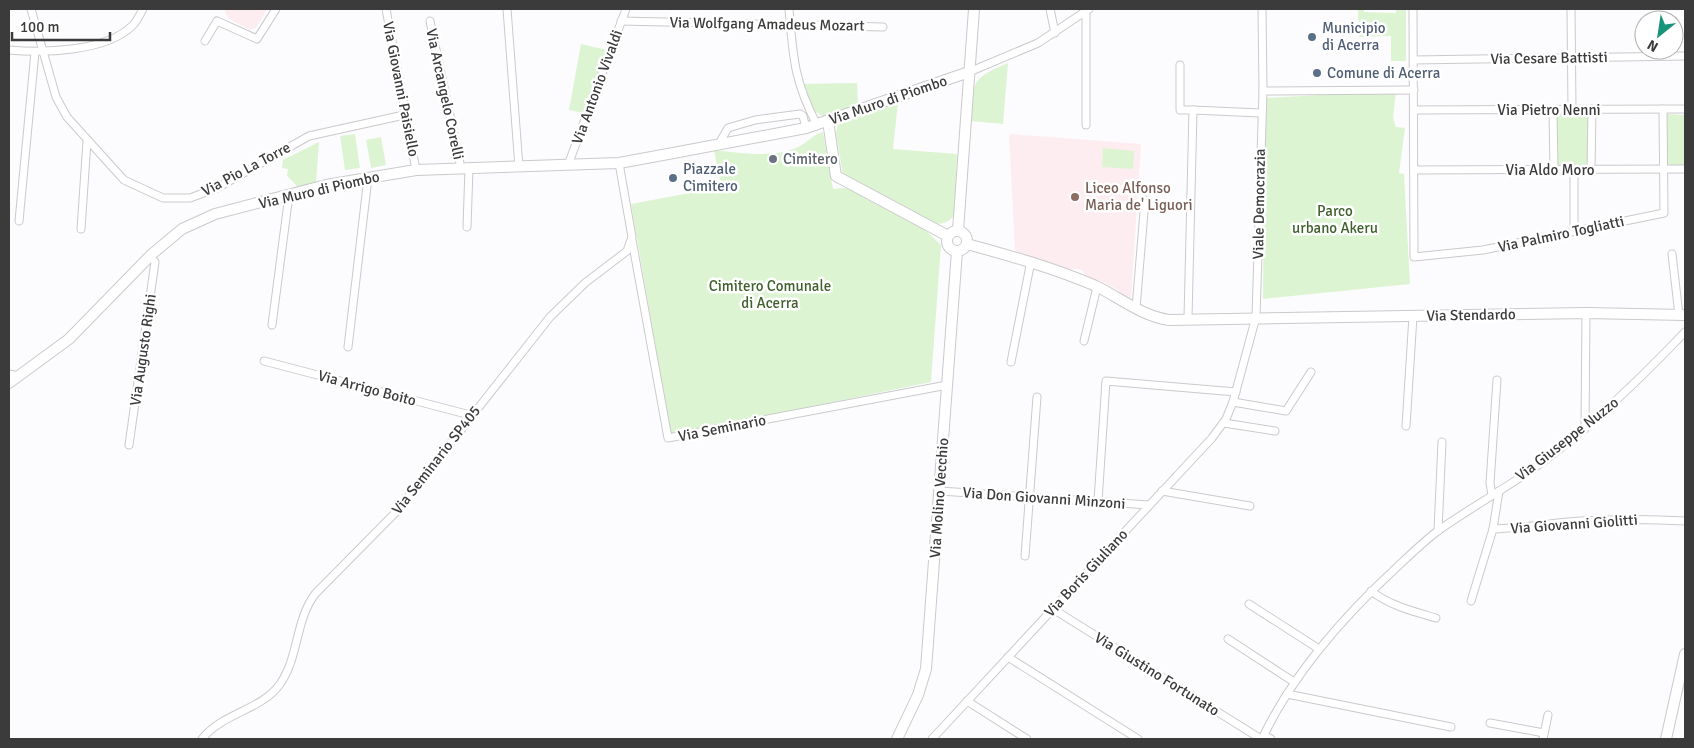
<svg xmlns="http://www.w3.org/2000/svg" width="1694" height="748" font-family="Signika,sans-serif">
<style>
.education{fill:#fdedf0}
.green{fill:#ddf4d2}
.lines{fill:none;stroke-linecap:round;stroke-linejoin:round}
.street-casing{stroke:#cac9cc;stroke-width:9}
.secondary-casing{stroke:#cac9cc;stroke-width:12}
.street{stroke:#fff;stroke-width:7}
.secondary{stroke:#fff;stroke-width:10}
.service-dot{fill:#5c6f8a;stroke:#fff;stroke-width:2}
.worship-dot{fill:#6b7280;stroke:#fff;stroke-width:2}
.education-dot{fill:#8d6e63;stroke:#fff;stroke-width:2}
.labels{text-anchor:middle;stroke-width:5;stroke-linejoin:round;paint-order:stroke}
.street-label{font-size:15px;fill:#3b3b3c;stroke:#fff}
.service-label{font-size:15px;fill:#4e5e75;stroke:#fff;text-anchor:start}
.worship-label{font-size:15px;fill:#5b616d;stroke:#fff;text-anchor:start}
.education-label{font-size:15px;fill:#785e54;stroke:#fff;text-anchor:start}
.park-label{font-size:15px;fill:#3f602d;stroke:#fff}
</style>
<rect width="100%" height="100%" fill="#fcfbfe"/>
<g class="education">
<polygon points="224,9 267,9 256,28 250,30 228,18"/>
<polygon points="1009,134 1141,144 1131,297 1125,298 1118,290 1099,280 1094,281 1088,278 1083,271 1078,269 1067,269 1015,251"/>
</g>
<g class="green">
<polygon points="1358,9 1364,9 1364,12 1396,13 1396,9 1406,9 1406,61 1391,61 1391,36 1359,37"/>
<polygon points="581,44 607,50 584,113 569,110"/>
<path d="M1008 63 1003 124 971 121C973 82 970 79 1008 63Z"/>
<polygon points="857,83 858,106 824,117 813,110 800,84"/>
<polygon points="1396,91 1393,118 1396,127 1405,128 1399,173 1404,174 1410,284 1263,299 1264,98"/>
<path d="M898 102 893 149 957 154 954 215C949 223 942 224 933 224L843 175 836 133 838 124Z"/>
<polygon points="1588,113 1589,167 1557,168 1556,114"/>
<polygon points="1667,114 1685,115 1685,165 1667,165"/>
<path d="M823 132 833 189 845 188 871 198 924 229 941 245 931 382 671 435 631 204 721 187 714 150C741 153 775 159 800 146 808 142 814 134 823 132Z"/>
<polygon points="355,134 360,168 345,170 340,136"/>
<polygon points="381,137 386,165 371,168 366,140"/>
<polygon points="319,142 316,182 298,187 287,176 288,169 282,168 283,160"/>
<polygon points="1103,148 1134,151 1133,169 1102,167"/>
</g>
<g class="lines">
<defs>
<g id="street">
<polyline points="31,9 56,97 67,117 124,180 163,198 190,198 217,188 309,136 404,115"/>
<polyline points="386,9 416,170"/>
<polyline points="507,9 519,167"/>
<path d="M789 9C793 57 794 81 817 125"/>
<polyline points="1050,9 1055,33"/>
<polyline points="1413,9 1414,257 1483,250 1664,213 1663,109"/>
<polyline points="1571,9 1572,109"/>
<polyline points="430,21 461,168"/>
<polyline points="621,21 883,27"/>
<polyline points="205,41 217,21 257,39 276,9"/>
<path d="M9 50C43 53 107 52 133 25 137 21 140 14 143 9"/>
<polyline points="1414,60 1685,56"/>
<polyline points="1180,65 1180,110 1193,110 1188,318"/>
<polyline points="969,72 1038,43 1089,9"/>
<polyline points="1263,91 1414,90"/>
<polyline points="1193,110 1260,113"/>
<polyline points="1414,110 1685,109"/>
<polyline points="1553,110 1554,170"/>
<polyline points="1086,125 1086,11"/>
<polyline points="719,144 728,128 755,120 800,114 803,116 806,128"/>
<polyline points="568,165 626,9"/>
<polyline points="1414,170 1685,169"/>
<polyline points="1591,170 1592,109"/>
<polyline points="19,221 35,52"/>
<polyline points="467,227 469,168"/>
<polyline points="81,229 87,141"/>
<polyline points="1574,231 1574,170"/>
<polyline points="632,240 668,438 947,385"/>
<polyline points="1672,254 1679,315"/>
<polyline points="1136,308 1145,200"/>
<polyline points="272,325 289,195"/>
<polyline points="1084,341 1097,287"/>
<polyline points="348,347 368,178"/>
<polyline points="264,361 470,415"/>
<polyline points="1011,362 1031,261"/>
<polyline points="9,374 19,376"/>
<polyline points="1233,402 1286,411 1311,372"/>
<polyline points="1224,423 1275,431"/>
<polyline points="1406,426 1413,316"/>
<polyline points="1585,429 1586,313"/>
<polyline points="129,445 155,262 150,256"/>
<polyline points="940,491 1149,505"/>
<polyline points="1162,491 1250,506"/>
<path d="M1499 491 1493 529C1523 528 1552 523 1581 521 1616 519 1651 519 1685 521"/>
<polyline points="1492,495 1490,483 1497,380"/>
<polyline points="1098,501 1106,381 1236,392"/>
<polyline points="1438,531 1442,442"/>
<polyline points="1025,556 1037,397"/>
<path d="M1371 591C1391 606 1412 611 1436 618"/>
<polyline points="1471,601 1493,529"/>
<polyline points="1249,604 1319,649"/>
<polyline points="1053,609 1261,739"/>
<polyline points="1228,639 1294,682"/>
<polyline points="1008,657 1138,739"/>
<polyline points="1287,694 1451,727"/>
<polyline points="967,701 1027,739"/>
<polyline points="1490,723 1544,733"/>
<polyline points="1264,735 1271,739"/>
<path d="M202 739C222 713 262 710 280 684 299 657 295 621 315 594L397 511 550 317 585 283 627 251 632 237 619 163"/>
<polyline points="932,739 1212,438 1226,419 1233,402 1256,317 1263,91 1262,9"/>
<path d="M1262 739C1293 673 1343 617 1396 568 1410 555 1424 541 1439 530 1476 504 1516 483 1552 455 1600 418 1643 376 1685 332"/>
<polyline points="1543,739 1548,715"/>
</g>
<g id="secondary">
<polyline points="828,121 836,176 948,236"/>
<polyline points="958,230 974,9"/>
<circle cx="957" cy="241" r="10"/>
<path d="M967 244C1011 256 1054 268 1096 286 1120 298 1142 316 1169 320L1586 313 1685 315"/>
<polyline points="9,383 69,339 152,254 182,229 215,214 326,185 416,170 619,163 668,154 806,128 969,72"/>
<polyline points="897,739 918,695 926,669 957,251"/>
<polyline points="1666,739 1685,654"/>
</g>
</defs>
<use href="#street" class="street-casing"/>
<use href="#secondary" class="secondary-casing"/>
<use href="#street" class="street"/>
<use href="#secondary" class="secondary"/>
</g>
<g class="service-dot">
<circle cx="1312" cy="37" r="5"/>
<circle cx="1317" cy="73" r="5"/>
<circle cx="673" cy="178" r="5"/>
</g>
<circle class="worship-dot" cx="773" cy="159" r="5"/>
<circle class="education-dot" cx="1075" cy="197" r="5"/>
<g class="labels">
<g class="street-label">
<text transform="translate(767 24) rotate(1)" y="5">Via Wolfgang Amadeus Mozart</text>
<text transform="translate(1549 58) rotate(-1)" y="5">Via Cesare Battisti</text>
<text transform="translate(597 87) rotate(-70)" y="5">Via Antonio Vivaldi</text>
<text transform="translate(401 89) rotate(79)" y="5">Via Giovanni Paisiello</text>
<text transform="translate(445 94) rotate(78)" y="5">Via Arcangelo Corelli</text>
<text transform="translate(888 100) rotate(-19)" y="5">Via Muro di Piombo</text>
<text x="1549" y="115">Via Pietro Nenni</text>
<text transform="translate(246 169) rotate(-28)" y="5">Via Pio La Torre</text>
<text x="1550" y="175">Via Aldo Moro</text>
<text transform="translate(319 190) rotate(-13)" y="5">Via Muro di Piombo</text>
<text transform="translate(1259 204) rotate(-89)" y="5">Viale Democrazia</text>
<text transform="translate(1561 234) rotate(-12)" y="5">Via Palmiro Togliatti</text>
<text transform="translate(1471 315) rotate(-1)" y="5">Via Stendardo</text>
<text transform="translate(143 350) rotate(-82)" y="5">Via Augusto Righi</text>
<text transform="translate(367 388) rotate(15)" y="5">Via Arrigo Boito</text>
<text transform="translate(722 428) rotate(-11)" y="5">Via Seminario</text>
<text transform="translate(1567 439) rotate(-38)" y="5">Via Giuseppe Nuzzo</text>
<text transform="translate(436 460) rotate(-52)" y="5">Via Seminario SP405</text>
<text transform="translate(939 498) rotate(-86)" y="5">Via Molino Vecchio</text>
<text transform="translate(1044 498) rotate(4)" y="5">Via Don Giovanni Minzoni</text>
<text transform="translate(1574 524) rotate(-4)" y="5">Via Giovanni Giolitti</text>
<text transform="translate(1086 573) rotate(-47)" y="5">Via Boris Giuliano</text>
<text transform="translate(1157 674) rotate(32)" y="5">Via Giustino Fortunato</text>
</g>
<g class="service-label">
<text x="1322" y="33">Municipio<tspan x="1322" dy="17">di Acerra</tspan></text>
<text x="1327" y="78">Comune di Acerra</text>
<text x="683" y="174">Piazzale<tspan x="683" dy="17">Cimitero</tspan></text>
</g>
<g class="worship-label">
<text x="783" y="164">Cimitero</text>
</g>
<g class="education-label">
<text x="1085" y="193">Liceo Alfonso<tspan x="1085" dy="17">Maria de' Liguori</tspan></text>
</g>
<g class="park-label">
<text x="1335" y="216">Parco<tspan x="1335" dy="17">urbano Akeru</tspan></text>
<text x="770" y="291">Cimitero Comunale<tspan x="770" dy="17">di Acerra</tspan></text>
</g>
</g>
<rect width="1694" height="748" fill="none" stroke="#3b3b3c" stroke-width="20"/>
<g transform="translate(1659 35) rotate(210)"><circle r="24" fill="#ffffff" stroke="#b1b1b1"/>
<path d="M0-4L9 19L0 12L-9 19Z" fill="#19947a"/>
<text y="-8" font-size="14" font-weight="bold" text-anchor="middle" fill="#3b3b3c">N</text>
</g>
<path d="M12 32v8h98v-8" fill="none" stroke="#3b3b3c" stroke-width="2.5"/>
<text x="20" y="32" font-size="15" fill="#3b3b3c" stroke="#ffffff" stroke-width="4" paint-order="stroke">100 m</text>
</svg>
